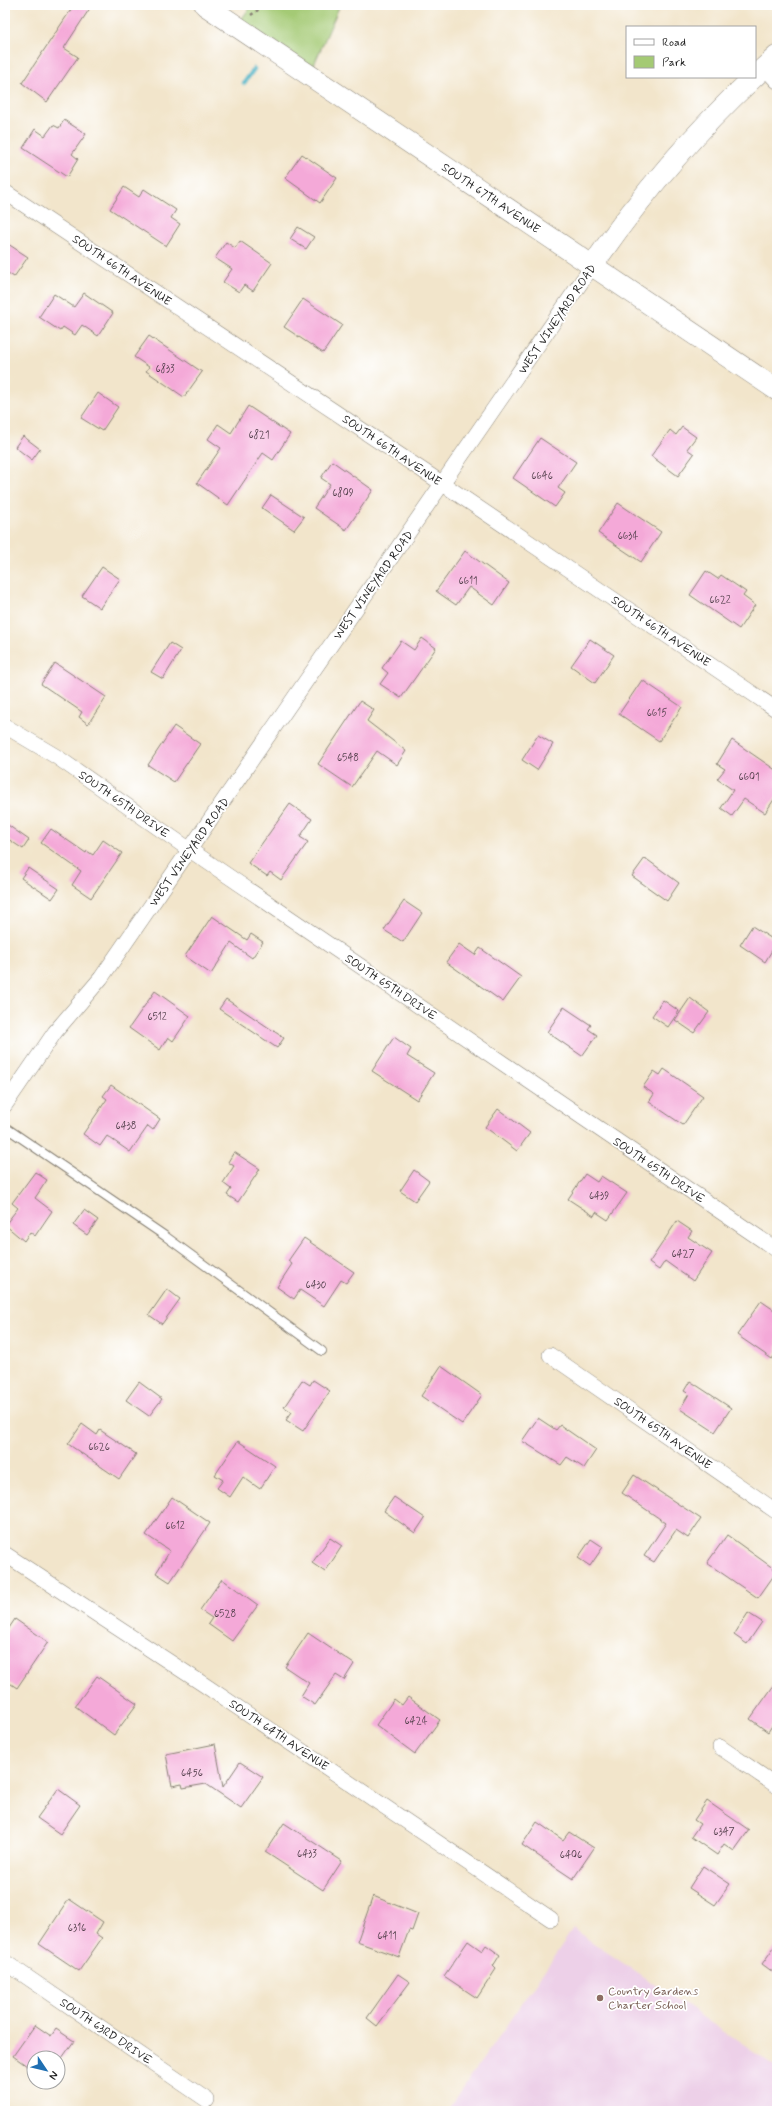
<svg xmlns="http://www.w3.org/2000/svg" width="782" height="2116" font-family="Mynerve,sans-serif">
<style>
.built{fill:#edd0e8}
.green{fill:#a4ca74;stroke:#607348}
.lines{fill:none;stroke-linecap:round;stroke-linejoin:round}
.stream{stroke:#45b1c3;stroke-width:4.5}
.building{fill:#f4a9d8}
.lane-casing{stroke:#878074;stroke-width:10}
.street-casing{stroke:#878074;stroke-width:16}
.secondary-casing{stroke:#878074;stroke-width:22}
.path{stroke:#878074;stroke-width:2.5;stroke-dasharray:3 3;stroke-linecap:butt}
.lane{stroke:#fff;stroke-width:8}
.street{stroke:#fff;stroke-width:15}
.secondary{stroke:#fff;stroke-width:21}
.education-dot{fill:#8d6e63;stroke:#fff;stroke-width:1.5}
.labels{text-anchor:middle;stroke-width:3.5;stroke-linejoin:round;paint-order:stroke}
.number-label{font-size:10px;fill:#523f4b}
.street-label{font-size:12px;fill:#1c1c1c;stroke:#fff}
.education-label{font-size:12px;fill:#785e54;stroke:#fff;text-anchor:start}
</style>
<rect width="100%" height="100%" fill="#fff"/>
<filter id="ink" filterUnits="userSpaceOnUse"><feTurbulence type="fractalNoise" baseFrequency=".025" numOctaves="2"/><feDisplacementMap in="SourceGraphic" scale="8" xChannelSelector="R" yChannelSelector="G"/><feConvolveMatrix kernelMatrix="1 2 1 2 8 2 1 2 1" color-interpolation-filters="sRGB"/></filter>
<filter id="wash" filterUnits="userSpaceOnUse"><feTurbulence type="fractalNoise" baseFrequency=".012" numOctaves="4" result="noise"/><feDisplacementMap in="SourceGraphic" scale="16" xChannelSelector="R" yChannelSelector="G"/><feGaussianBlur stdDeviation="0.9" result="paint"/><feColorMatrix in="noise" values="0 0 0 0 0 0 0 0 0 0 0 0 0 0 0 0 0 1.4 0 .05"/><feComposite in="paint" operator="in"/></filter>
<g filter="url(#wash)">
<rect width="100%" height="100%" fill="#f2e5cb"/>
<polygon class="built" points="573,1929 777,2068 777,2111 447,2111"/>
<polygon class="green" points="252,5 340,5 309,76 236,26"/>
<g class="lines">
<polyline class="stream" points="244,83 254,69"/>
</g>
<g id="blocks">
<g class="building">
<polygon points="74,5 92,5 64,48 78,57 47,102 22,83"/>
<polygon points="64,120 86,134 72,154 78,159 67,177 23,148 35,129 45,136 53,125 59,128"/>
<polygon points="302,154 337,178 320,203 285,178"/>
<polygon points="124,187 139,197 144,189 176,210 171,218 180,224 166,246 110,209"/>
<polygon points="298,227 314,237 306,249 290,239"/>
<polygon points="240,241 272,263 253,291 244,285 239,292 223,282 232,269 215,258 226,242 235,248"/>
<polygon points="5,242 28,257 14,277 5,271"/>
<polygon points="84,293 113,313 98,336 82,325 75,335 63,327 60,331 39,317 54,294 74,307"/>
<polygon points="303,299 342,325 323,353 284,327"/>
<polygon points="149,336 202,372 184,397 146,371 149,367 134,357"/>
<polygon points="98,393 118,407 102,431 81,418"/>
<polygon points="248,406 290,434 273,460 263,453 228,505 197,483 221,448 208,439 218,424 231,433"/>
<polygon points="682,427 696,437 687,449 694,454 678,476 651,456 670,430 676,435"/>
<polygon points="23,436 40,449 32,460 15,447"/>
<polygon points="540,438 576,462 558,488 565,493 555,507 513,478"/>
<polygon points="332,461 373,490 346,530 314,508 330,484 321,478"/>
<polygon points="271,495 304,517 294,530 262,508"/>
<polygon points="618,503 661,532 641,562 598,533"/>
<polygon points="465,551 509,583 494,605 469,587 456,605 436,591"/>
<polygon points="102,567 120,579 100,608 82,596"/>
<polygon points="706,571 718,579 721,575 746,592 743,596 755,605 739,629 690,595"/>
<polygon points="422,638 436,648 401,698 380,684 388,673 382,668 401,641 414,650"/>
<polygon points="590,639 614,655 595,683 571,666"/>
<polygon points="170,643 181,650 163,679 151,672"/>
<polygon points="55,663 106,697 88,724 79,717 82,712 41,684"/>
<polygon points="642,680 682,707 659,741 619,714"/>
<polygon points="360,701 374,710 367,721 406,751 397,765 377,751 352,787 318,764"/>
<polygon points="174,726 200,744 174,782 148,765"/>
<polygon points="538,735 553,744 537,770 522,760"/>
<polygon points="732,740 777,771 777,795 765,813 744,799 732,816 721,808 733,790 717,779 725,769 717,764"/>
<polygon points="290,804 312,819 300,837 308,842 281,880 270,872 267,876 248,863"/>
<polygon points="5,823 29,840 23,849 5,837"/>
<polygon points="51,829 86,853 87,851 93,855 103,840 122,853 91,898 72,885 81,871 41,843"/>
<polygon points="645,858 679,883 667,901 632,876"/>
<polygon points="28,868 59,889 52,899 21,878"/>
<polygon points="404,901 422,913 403,942 384,930"/>
<polygon points="212,916 247,940 251,934 263,942 252,958 231,943 211,974 185,956"/>
<polygon points="752,926 777,942 765,962 740,945"/>
<polygon points="459,944 475,955 480,948 521,977 503,1002 446,962"/>
<polygon points="155,991 190,1016 173,1041 168,1037 160,1050 129,1028"/>
<polygon points="690,998 709,1012 694,1033 675,1020"/>
<polygon points="226,999 284,1038 277,1048 219,1009"/>
<polygon points="663,1000 679,1011 668,1027 652,1016"/>
<polygon points="564,1007 591,1025 588,1029 597,1035 582,1056 547,1032"/>
<polygon points="394,1037 411,1049 407,1056 434,1073 417,1100 372,1071"/>
<polygon points="664,1069 703,1096 683,1125 649,1102 654,1094 643,1087 654,1071 660,1075"/>
<polygon points="111,1085 160,1119 153,1130 148,1126 130,1152 107,1136 100,1146 83,1134 107,1099 103,1096"/>
<polygon points="498,1109 530,1133 517,1151 485,1127"/>
<polygon points="234,1152 260,1169 238,1202 227,1195 231,1189 223,1183 234,1166 228,1162"/>
<polygon points="414,1170 429,1181 415,1201 400,1191"/>
<polygon points="35,1172 47,1180 35,1198 52,1211 35,1236 30,1232 24,1241 5,1225 18,1208 12,1203"/>
<polygon points="585,1174 597,1182 601,1176 627,1193 608,1220 596,1212 594,1216 568,1199"/>
<polygon points="84,1210 98,1220 87,1235 73,1225"/>
<polygon points="677,1221 692,1231 688,1237 712,1253 693,1281 665,1261 659,1270 649,1263"/>
<polygon points="304,1238 354,1272 346,1283 341,1280 324,1306 300,1290 294,1299 277,1287 292,1264 288,1261"/>
<polygon points="167,1289 180,1299 162,1324 149,1315"/>
<polygon points="761,1301 777,1312 777,1352 772,1359 737,1335"/>
<polygon points="441,1366 482,1395 462,1424 421,1396"/>
<polygon points="302,1380 310,1385 313,1380 330,1391 303,1431 286,1420 292,1412 284,1407"/>
<polygon points="690,1381 731,1408 715,1432 680,1409 689,1394 684,1391"/>
<polygon points="139,1382 162,1399 149,1416 126,1400"/>
<polygon points="538,1418 556,1430 560,1425 596,1450 584,1468 567,1457 561,1465 522,1441"/>
<polygon points="82,1424 97,1435 100,1430 136,1454 119,1479 68,1444"/>
<polygon points="238,1441 275,1466 260,1489 243,1477 230,1497 217,1488 223,1480 215,1475"/>
<polygon points="634,1475 701,1519 688,1538 676,1530 654,1562 644,1556 666,1523 622,1493"/>
<polygon points="172,1497 210,1523 170,1582 156,1573 170,1551 146,1535"/>
<polygon points="394,1497 425,1518 415,1533 384,1511"/>
<polygon points="727,1535 777,1571 758,1598 707,1563"/>
<polygon points="330,1538 342,1546 325,1572 312,1563"/>
<polygon points="591,1539 603,1547 590,1566 578,1558"/>
<polygon points="222,1579 258,1605 232,1641 208,1624 212,1618 200,1610"/>
<polygon points="748,1613 762,1622 747,1644 734,1635"/>
<polygon points="15,1619 48,1642 17,1688 5,1680 5,1634"/>
<polygon points="308,1633 354,1664 344,1680 336,1675 315,1705 301,1696 309,1683 285,1667"/>
<polygon points="97,1676 137,1704 114,1735 75,1706"/>
<polygon points="777,1681 777,1718 768,1732 750,1719"/>
<polygon points="408,1697 440,1720 415,1754 376,1725 394,1699 402,1705"/>
<polygon points="215,1744 223,1787 240,1762 263,1777 241,1808 206,1784 183,1788 182,1784 172,1786 166,1754"/>
<polygon points="58,1789 80,1805 60,1834 37,1818"/>
<polygon points="707,1801 749,1830 734,1851 724,1844 717,1855 691,1837 700,1824 694,1820"/>
<polygon points="537,1822 563,1840 569,1832 594,1848 573,1879 522,1845"/>
<polygon points="284,1823 342,1861 323,1890 265,1852"/>
<polygon points="703,1866 730,1884 715,1905 689,1888"/>
<polygon points="373,1896 418,1914 412,1931 409,1930 399,1957 357,1942"/>
<polygon points="69,1899 103,1922 96,1934 102,1938 79,1971 39,1944"/>
<polygon points="468,1941 482,1951 486,1945 500,1955 493,1966 496,1969 477,1998 444,1976"/>
<polygon points="777,1943 777,1975 762,1964"/>
<polygon points="398,1974 410,1982 377,2026 367,2018"/>
<polygon points="35,2025 51,2036 56,2029 74,2041 62,2058 34,2058 34,2071 13,2056"/>
</g>
</g>
</g>
<g filter="url(#ink)">
<use href="#blocks" fill-opacity="0" stroke="#878074" stroke-width="1"/>
<g class="lines">
<defs>
<polyline id="lane" points="5,1127 165,1236 322,1351"/>
<g id="street">
<polyline points="764,67 777,81"/>
<polyline points="5,192 443,484 777,710"/>
<polyline points="5,726 57,757 190,850 777,1250"/>
<polyline points="5,1105 55,1032 101,978 593,265"/>
<polyline points="550,1355 777,1512"/>
<polyline points="5,1554 203,1684 551,1919"/>
<polyline points="720,1747 777,1786"/>
<polyline points="5,1962 207,2100"/>
</g>
<g id="secondary">
<polyline points="205,5 777,390"/>
<polyline points="755,76 777,56"/>
<path d="M593 265C640 196 693 134 754 77"/>
</g>
</defs>
<use href="#lane" class="lane-casing"/>
<use href="#street" class="street-casing"/>
<use href="#secondary" class="secondary-casing"/>
<polyline class="path" points="251,15 265,5"/>
<use href="#lane" class="lane"/>
<use href="#street" class="street"/>
<use href="#secondary" class="secondary"/>
</g>
</g>
<circle class="education-dot" cx="600" cy="1998" r="4"/>
<g class="labels">
<g class="number-label">
<text x="165" y="372">6833</text>
<text x="259" y="438">6821</text>
<text x="542" y="479">6646</text>
<text x="343" y="496">6809</text>
<text x="628" y="539">6634</text>
<text x="468" y="584">6611</text>
<text x="720" y="603">6622</text>
<text x="657" y="716">6615</text>
<text x="348" y="761">6548</text>
<text x="749" y="780">6601</text>
<text x="157" y="1020">6512</text>
<text x="126" y="1129">6438</text>
<text x="599" y="1199">6439</text>
<text x="683" y="1257">6427</text>
<text x="316" y="1288">6430</text>
<text x="99" y="1450">6626</text>
<text x="175" y="1529">6612</text>
<text x="225" y="1617">6528</text>
<text x="416" y="1724">6424</text>
<text x="192" y="1776">6456</text>
<text x="724" y="1835">6347</text>
<text x="307" y="1857">6433</text>
<text x="571" y="1858">6406</text>
<text x="77" y="1931">6316</text>
<text x="387" y="1939">6411</text>
</g>
<g class="street-label">
<text transform="translate(491 198) rotate(34)" y="4">SOUTH 67TH AVENUE</text>
<text transform="translate(122 270) rotate(34)" y="4">SOUTH 66TH AVENUE</text>
<text transform="translate(557 319) rotate(-56)" y="4">WEST VINEYARD ROAD</text>
<text transform="translate(392 450) rotate(34)" y="4">SOUTH 66TH AVENUE</text>
<text transform="translate(373 585) rotate(-55)" y="4">WEST VINEYARD ROAD</text>
<text transform="translate(661 631) rotate(34)" y="4">SOUTH 66TH AVENUE</text>
<text transform="translate(124 804) rotate(35)" y="4">SOUTH 65TH DRIVE</text>
<text transform="translate(189 852) rotate(-55)" y="4">WEST VINEYARD ROAD</text>
<text transform="translate(391 987) rotate(34)" y="4">SOUTH 65TH DRIVE</text>
<text transform="translate(659 1170) rotate(34)" y="4">SOUTH 65TH DRIVE</text>
<text transform="translate(663 1433) rotate(35)" y="4">SOUTH 65TH AVENUE</text>
<text transform="translate(279 1735) rotate(34)" y="4">SOUTH 64TH AVENUE</text>
<text transform="translate(106 2031) rotate(34)" y="4">SOUTH 63RD DRIVE</text>
</g>
<g class="education-label">
<text x="608" y="1995">Country Gardens<tspan x="608" dy="14">Charter School</tspan></text>
</g>
</g>
<rect width="782" height="2116" fill="none" stroke="#fff" stroke-width="20"/>
<rect x="626" y="26" width="130" height="52" fill="#ffffff" stroke="#a4a4a4"/>
<rect x="634" y="39" width="20" height="6" fill="#ffffff" stroke="#a4a4a4"/>
<text x="662" y="46" font-size="12" fill="#1c1c1c">Road</text>
<rect x="634" y="56" width="20" height="12" fill="#a4ca74" stroke="#a4a4a4"/>
<text x="662" y="66" font-size="12" fill="#1c1c1c">Park</text>
<g transform="translate(46 2070) rotate(125)"><circle r="19" fill="#ffffff" stroke="#a4a4a4"/>
<path d="M0-3L7 15L0 10L-7 15Z" fill="#1f6fb2"/>
<text y="-6" font-size="11" font-weight="bold" text-anchor="middle" fill="#1c1c1c">N</text>
</g>
</svg>
